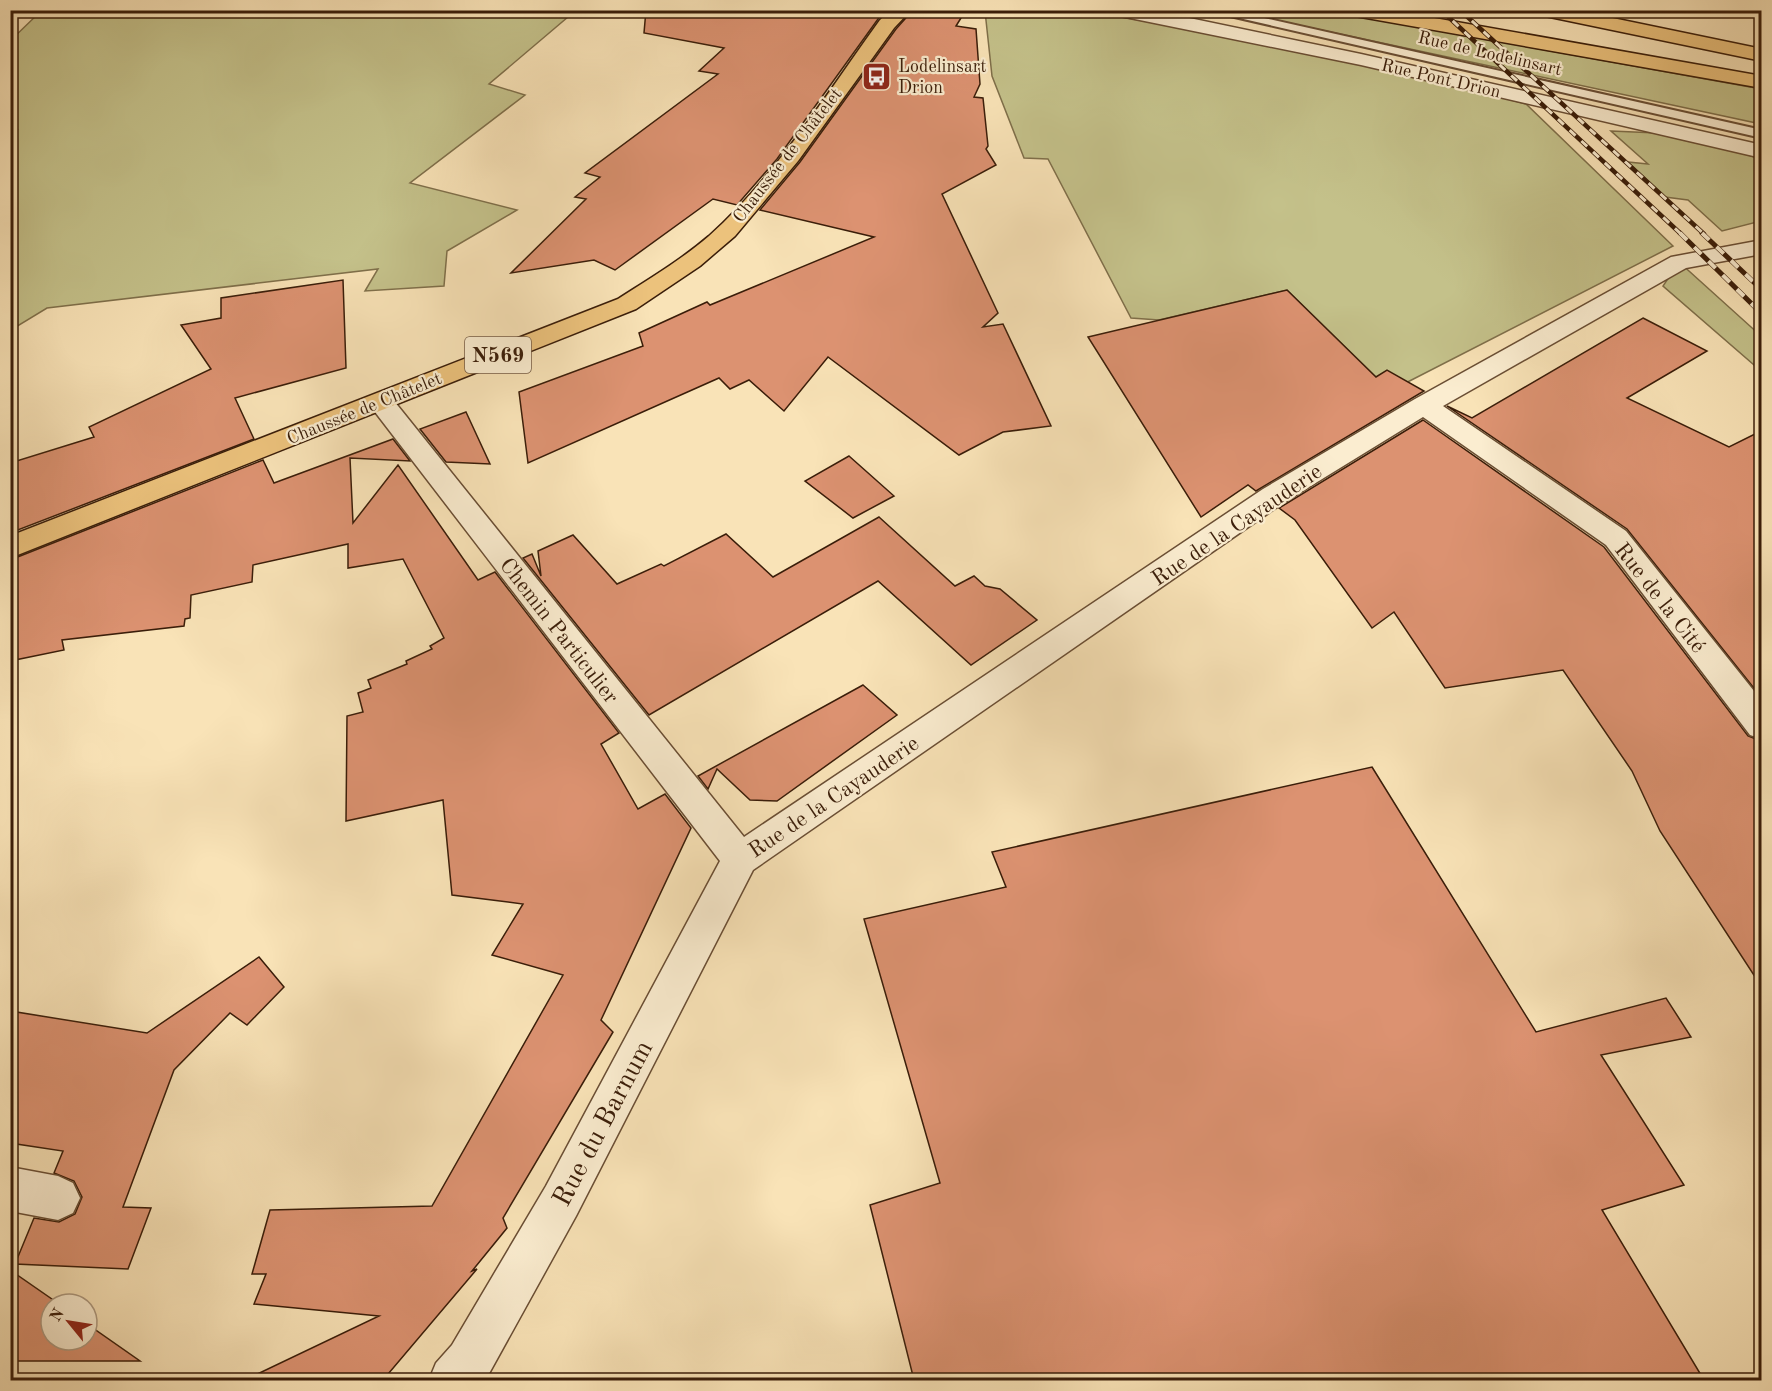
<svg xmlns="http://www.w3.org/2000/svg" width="1772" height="1391" font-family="'Old Standard TT',serif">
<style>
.green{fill:#c4c18a;stroke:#7f6f4a;stroke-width:1.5}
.building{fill:#dc9271;stroke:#3a1d09;stroke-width:1.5}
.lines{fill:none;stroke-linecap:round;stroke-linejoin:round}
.service-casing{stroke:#6a4e34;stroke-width:4}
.minor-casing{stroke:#6a4e34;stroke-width:3}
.tertiary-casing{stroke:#6a4e34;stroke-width:3}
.primary-casing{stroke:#3a1d09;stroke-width:3}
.motorway-casing{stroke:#3a1d09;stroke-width:3}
.service{fill:#fbedd0;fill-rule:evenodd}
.minor{fill:#fbedd0;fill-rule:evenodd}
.tertiary{fill:#fbedd0;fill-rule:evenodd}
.primary{fill:#ecc27c;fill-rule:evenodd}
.motorway{fill:#ecc27c;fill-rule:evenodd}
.rail-far1-casing{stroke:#3a1d09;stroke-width:4.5}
.rail-casing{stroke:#3a1d09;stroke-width:5}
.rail-far1{stroke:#fbedd0;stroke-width:3;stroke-dasharray:8;stroke-linecap:butt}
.rail{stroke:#fbedd0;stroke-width:4;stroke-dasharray:10;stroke-linecap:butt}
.labels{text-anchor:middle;stroke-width:4.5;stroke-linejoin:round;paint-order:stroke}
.far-street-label{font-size:18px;fill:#3a1d09;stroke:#fbedd0}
.far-poi-label{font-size:18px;fill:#3a1d09;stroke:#fbedd0;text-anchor:start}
.shield{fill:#fbedd0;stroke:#745b45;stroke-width:1.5}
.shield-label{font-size:21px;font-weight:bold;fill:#3a1d09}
.street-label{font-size:22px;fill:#3a1d09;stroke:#fbedd0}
.near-street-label{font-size:27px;fill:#3a1d09;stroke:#fbedd0}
</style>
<rect width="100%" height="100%" fill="#f9e3b7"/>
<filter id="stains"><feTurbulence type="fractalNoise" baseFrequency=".00333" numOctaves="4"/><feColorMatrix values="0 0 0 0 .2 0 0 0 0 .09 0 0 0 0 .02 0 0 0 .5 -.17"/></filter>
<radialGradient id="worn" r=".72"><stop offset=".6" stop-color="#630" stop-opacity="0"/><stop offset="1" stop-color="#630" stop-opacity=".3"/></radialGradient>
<g class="green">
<polygon points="38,11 575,11 489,84 525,95 410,183 517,210 447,251 444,286 365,291 378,269 47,308 11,330 10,135 17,130 11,129 11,40 40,12"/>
<polygon points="985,11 1088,11 1367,61 1526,104 1673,246 1390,391 1287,290 1159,320 1131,318 1048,159 1024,158 992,76"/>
<polygon points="1233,11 1329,11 1761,89 1761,124"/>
<polygon points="1611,131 1680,134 1761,159 1761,221 1722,231 1688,200 1665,197 1628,162 1648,164"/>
<polygon points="1679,262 1761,336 1761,376 1754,365 1663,286"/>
</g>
<g class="building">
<polygon points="646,10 887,10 878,19 777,159 737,205 713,199 615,270 594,260 511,273 586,199 575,197 600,177 585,173 718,74 699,71 724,48 644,33"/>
<polygon points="913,10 966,10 956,26 976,29 980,84 974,97 983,98 988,146 986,149 996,165 942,194 998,313 983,327 1003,324 1051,426 1003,432 959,455 828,357 784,411 749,380 730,389 719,378 528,463 519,392 643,346 639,333 707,302 710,305 874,237 760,210 800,162 896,29"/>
<polygon points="343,280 346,368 235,398 254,439 10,533 10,463 94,437 89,427 211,369 181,325 221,318 221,298"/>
<polygon points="1287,290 1376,377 1387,370 1424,391 1256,491 1248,485 1201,517 1088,337"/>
<polygon points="1643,318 1707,351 1627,398 1729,447 1761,431 1761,697 1627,529 1447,406 1472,418"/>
<polygon points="466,412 490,464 446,462 420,429"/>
<polygon points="1423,420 1604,547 1748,736 1761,741 1761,986 1660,831 1632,771 1563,670 1445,688 1394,612 1372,628 1295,520 1279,508"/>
<polygon points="393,439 410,461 350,458 353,523 398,465 478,580 495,572 619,733 601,744 638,809 665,794 691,828 601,1020 613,1032 503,1218 507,1228 472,1271 477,1269 383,1380 245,1380 379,1316 254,1304 266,1274 252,1274 270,1210 432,1206 563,975 492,955 523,904 452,895 443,800 346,821 347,716 363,712 358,693 371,688 368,680 407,664 406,661 432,649 430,646 444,638 403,559 348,568 348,544 253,565 252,582 191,595 190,618 185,619 184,626 62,640 64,650 10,661 10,560 263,460 274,483"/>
<polygon points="849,456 894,496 853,518 805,481"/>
<polygon points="879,517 955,586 974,576 985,586 1000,589 1037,620 971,665 878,581 649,715 523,558 532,554 541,576 538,551 573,535 617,584 661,564 664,566 726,534 773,577"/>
<polygon points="863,685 897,715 777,801 750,800 717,769 708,789 698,776"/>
<polygon points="1372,767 1536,1032 1666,998 1691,1037 1601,1055 1684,1185 1602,1210 1704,1380 914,1380 870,1205 940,1183 864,919 1006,887 992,852"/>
<polygon points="259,957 284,987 247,1025 230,1013 174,1070 123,1207 151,1208 128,1269 15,1264 34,1218 59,1222 75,1214 82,1197 74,1181 54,1173 63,1151 10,1143 10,1011 147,1033"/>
<polygon points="10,1270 59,1304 51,1304 51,1340 87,1340 87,1324 140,1361 10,1361"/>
</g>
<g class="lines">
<defs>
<polygon id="service" points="1204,10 1229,10 1762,130 1762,138"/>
<g id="minor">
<polygon points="1762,240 1762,254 1686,268 1443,406 1626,531 1762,701 1762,739 1750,735 1606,545 1423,417 1283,503 753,870 576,1216 486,1379 429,1380 436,1363 452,1345 546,1186 720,861 372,408 368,402 372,396 381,394 390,396 744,837 1263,489 1415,399 1671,257"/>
<polygon points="10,1167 58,1176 73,1183 80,1198 73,1213 58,1220 10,1211"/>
</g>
<polygon id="tertiary" points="1111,10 1151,10 1361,54 1762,145 1762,158 1361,65 1120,16"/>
<path id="primary" d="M891 10H911L894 28 798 161 735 236 700 266 636 309 10 558V536L618 299C649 279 681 260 709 236 777 175 827 93 880 20Z"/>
<g id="motorway">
<polygon points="1346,10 1389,10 1762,76 1762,88 1355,16"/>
<polygon points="1536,10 1574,10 1762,49 1762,61 1545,16"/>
<polygon points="1744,10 1762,10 1762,17 1746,14"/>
</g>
</defs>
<use href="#service" class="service-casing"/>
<use href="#minor" class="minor-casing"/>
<use href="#tertiary" class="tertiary-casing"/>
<use href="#primary" class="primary-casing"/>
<use href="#motorway" class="motorway-casing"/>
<use href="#service" class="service"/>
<use href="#minor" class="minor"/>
<use href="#tertiary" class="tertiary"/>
<use href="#primary" class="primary"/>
<use href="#motorway" class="motorway"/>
<defs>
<g id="rail-far1">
<polyline points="1441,10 1681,234"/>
<polyline points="1460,10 1704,234"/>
</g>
<g id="rail">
<polyline points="1680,233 1762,314"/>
<polyline points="1702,233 1762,290"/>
</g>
</defs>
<use href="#rail-far1" class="rail-far1-casing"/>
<use href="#rail" class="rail-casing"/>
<use href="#rail-far1" class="rail-far1"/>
<use href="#rail" class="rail"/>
</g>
<defs>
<symbol id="bus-square" viewBox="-11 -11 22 22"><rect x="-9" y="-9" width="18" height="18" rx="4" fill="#8f2418" stroke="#fbedd0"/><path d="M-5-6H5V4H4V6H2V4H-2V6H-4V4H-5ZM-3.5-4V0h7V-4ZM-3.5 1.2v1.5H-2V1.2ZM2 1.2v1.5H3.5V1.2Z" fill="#fff"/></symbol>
</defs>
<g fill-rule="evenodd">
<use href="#bus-square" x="860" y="60" width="33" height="33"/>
</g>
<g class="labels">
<g class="far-street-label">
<text transform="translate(1490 53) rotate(13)" y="6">Rue de Lodelinsart</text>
<text transform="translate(1441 78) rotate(13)" y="6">Rue Pont Drion</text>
<text transform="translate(787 155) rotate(-52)" y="6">Chaussée de Châtelet</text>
<text transform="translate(364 408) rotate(-22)" y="6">Chaussée de Châtelet</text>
</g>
<g class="far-poi-label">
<text x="898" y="72">Lodelinsart<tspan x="898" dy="21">Drion</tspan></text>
</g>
<rect class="shield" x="465" y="337" width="66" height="36" rx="4.5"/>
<g class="shield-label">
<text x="498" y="362">N569</text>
</g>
<g class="street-label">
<text transform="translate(1236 524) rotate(-34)" y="8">Rue de la Cayauderie</text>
<text transform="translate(1661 597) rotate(52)" y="8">Rue de la Cité</text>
<text transform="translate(560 630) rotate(52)" y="8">Chemin Particulier</text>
<text transform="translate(833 796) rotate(-34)" y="8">Rue de la Cayauderie</text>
</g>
<g class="near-street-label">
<text transform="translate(602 1123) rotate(-62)" y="9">Rue du Barnum</text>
</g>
</g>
<rect width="1772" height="1391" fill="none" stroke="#f9e3b7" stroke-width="36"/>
<rect x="12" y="12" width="1748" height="1367" fill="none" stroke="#3a1d09" stroke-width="3"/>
<rect x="18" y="18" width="1736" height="1355" fill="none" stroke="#3a1d09" stroke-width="1.5"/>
<g transform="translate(69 1322) rotate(300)"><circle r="28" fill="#fbedd0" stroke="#ae9a80" stroke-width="1.5"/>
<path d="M0-4.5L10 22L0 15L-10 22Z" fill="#8f2418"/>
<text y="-9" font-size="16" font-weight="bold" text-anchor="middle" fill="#3a1d09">N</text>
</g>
<rect width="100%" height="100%" filter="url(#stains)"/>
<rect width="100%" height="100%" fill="url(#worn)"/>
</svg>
